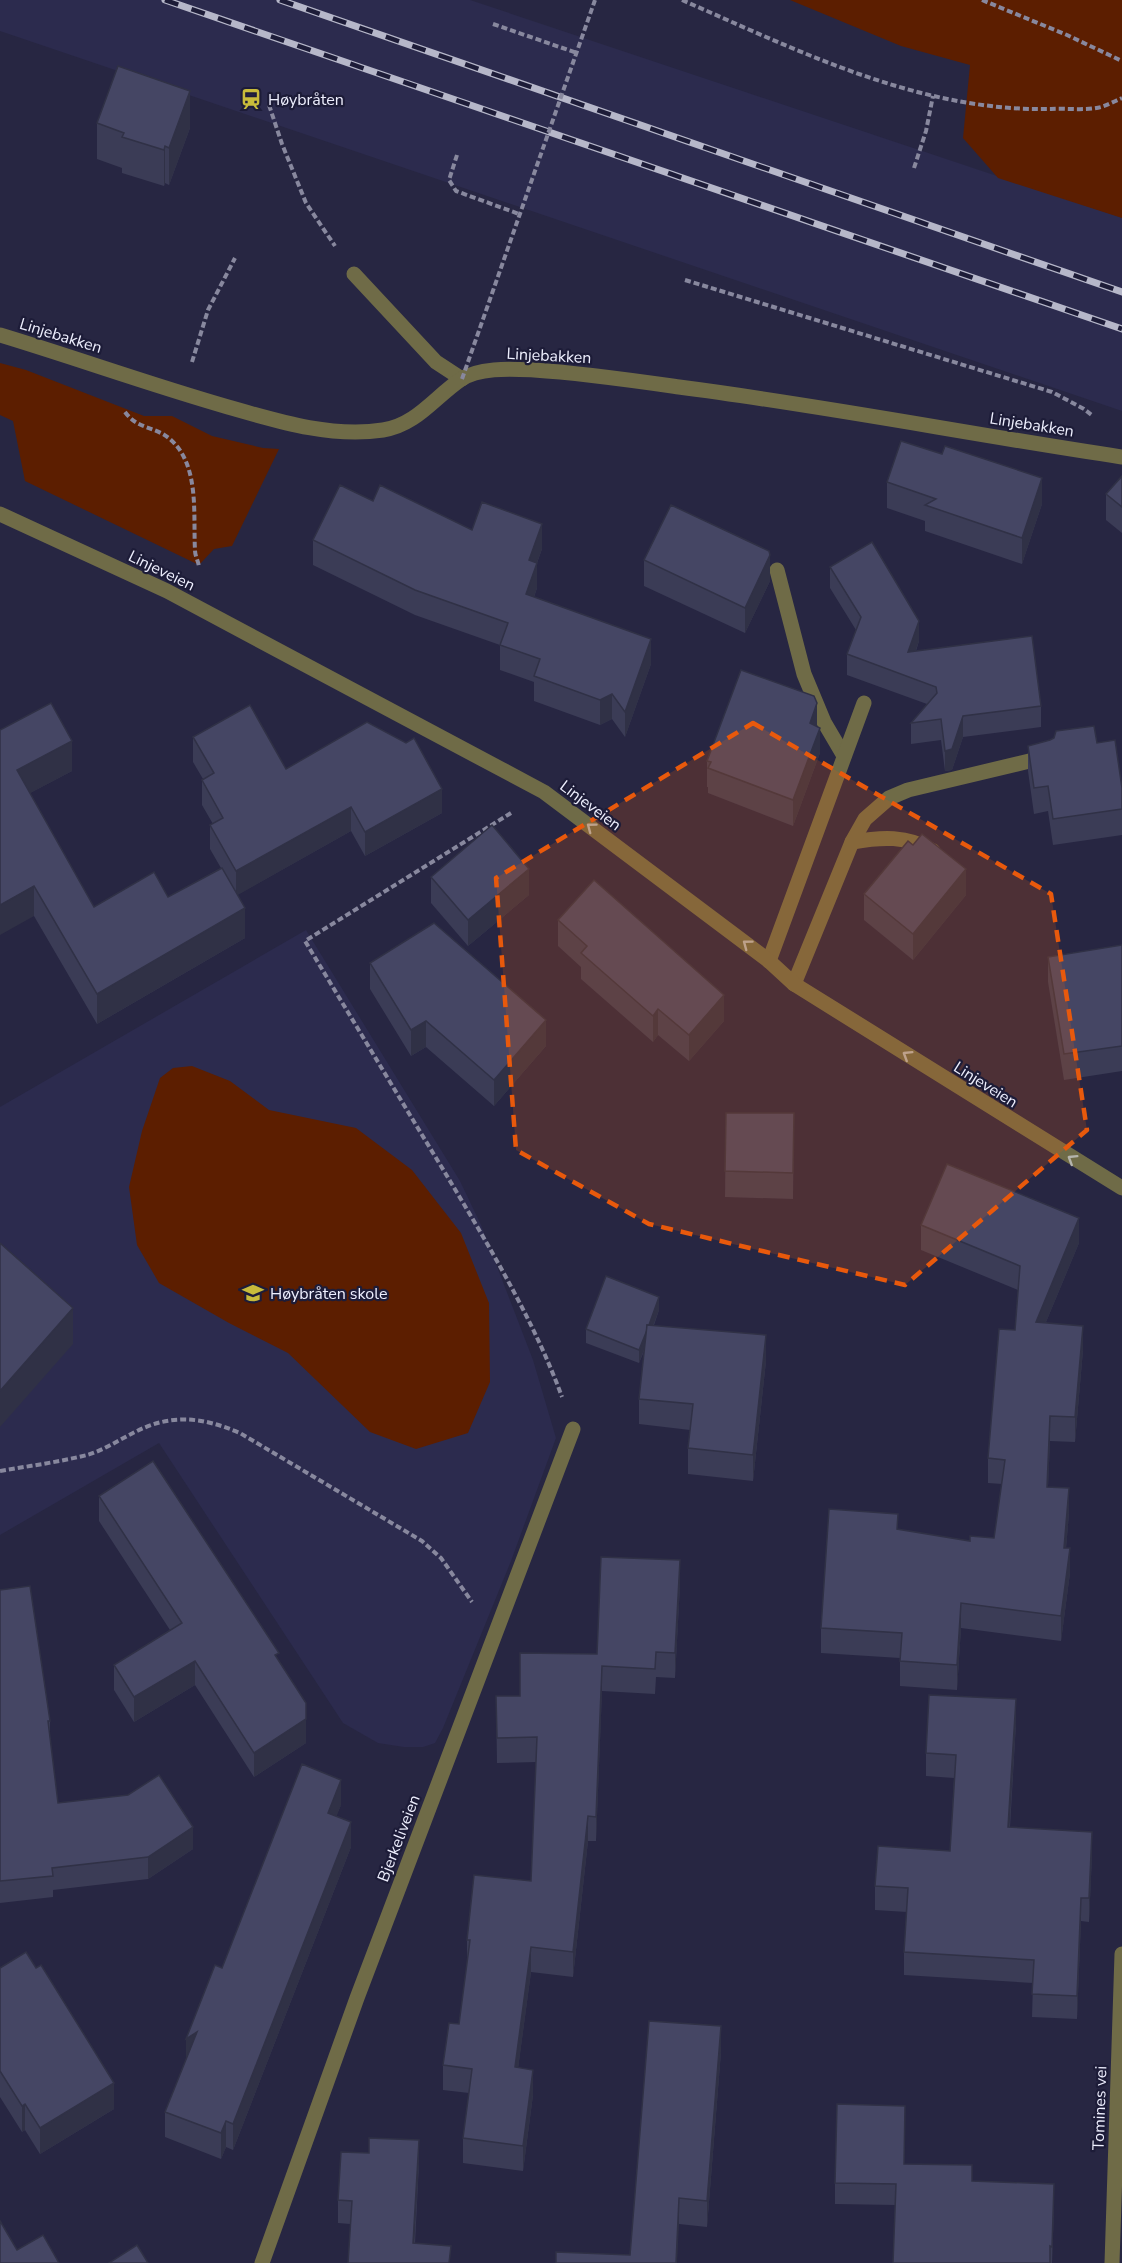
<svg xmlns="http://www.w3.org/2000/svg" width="1122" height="2263" font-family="'Nunito Sans',sans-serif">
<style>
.built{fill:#2c2b4e}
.green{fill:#5c1e00}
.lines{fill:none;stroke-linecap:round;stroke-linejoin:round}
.path{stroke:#88889e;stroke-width:4;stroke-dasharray:6 3;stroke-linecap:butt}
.service{stroke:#6f6b47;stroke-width:15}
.minor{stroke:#6f6b47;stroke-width:15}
.tertiary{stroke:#6f6b47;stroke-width:15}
.rail-casing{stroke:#b6b7c9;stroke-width:7}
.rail{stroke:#1d1c38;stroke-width:4.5;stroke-dasharray:14;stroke-linecap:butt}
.path-bridge{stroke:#88889e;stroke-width:4;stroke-dasharray:6 3;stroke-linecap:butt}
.wall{fill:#3b3c56}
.shaded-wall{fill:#303146}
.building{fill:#454664;stroke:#303146;stroke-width:1.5}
.oneway{stroke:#b5b4ac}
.marked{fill:#e8590c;fill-opacity:0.2;stroke:#e8590c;stroke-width:4.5;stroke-dasharray:12 8;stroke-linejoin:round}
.labels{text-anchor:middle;stroke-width:4.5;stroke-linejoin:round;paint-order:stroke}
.poi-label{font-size:16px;fill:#eeeffe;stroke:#1d1c38;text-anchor:start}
.street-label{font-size:16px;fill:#eeeffe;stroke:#1d1c38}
</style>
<rect width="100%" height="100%" fill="#272642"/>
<g class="built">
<polygon points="0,0 470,0 1120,217 1122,218 1122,411 0,31"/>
<polygon points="306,930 460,1181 481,1225 533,1360 556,1438 511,1561 443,1728 435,1743 423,1747 404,1747 378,1743 343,1723 159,1443 0,1535 0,1107"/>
</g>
<g class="green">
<polygon points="790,0 1122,0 1122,218 998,178 963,138 970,65 901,46"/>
<polygon points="0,363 26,370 144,416 172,416 212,436 263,448 279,449 232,546 214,549 199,565 25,481 13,421 0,415"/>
<polygon points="192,1066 230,1081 269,1110 356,1128 412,1170 461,1233 489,1303 490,1382 468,1433 416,1449 370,1432 288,1353 229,1323 159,1283 137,1245 129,1187 142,1131 160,1078 173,1068"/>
</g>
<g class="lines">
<g class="path">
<path d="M682 0C799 51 920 112 1051 109 1066 108 1086 111 1101 107 1108 105 1115 101 1122 98"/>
<polyline points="982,0 1067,35 1122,61"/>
<polyline points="493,24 577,53"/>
<polyline points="269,105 282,144 306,203 335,246"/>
<polyline points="457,155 449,180 456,191 519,214"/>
<polyline points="914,168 926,131 933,96"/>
<polyline points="685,280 1052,392 1084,409 1093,416"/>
<polyline points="192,362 208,310 235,258"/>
<path d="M125 412C138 430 156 426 171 440 200 466 193 516 195 550 195 557 199 562 199 568"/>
<path d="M511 813 305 941C351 1017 397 1094 444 1171 486 1241 534 1320 562 1397"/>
<path d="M0 1471C29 1466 59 1462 87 1455 102 1451 119 1440 133 1433 171 1413 202 1417 240 1433L422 1541 441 1558 472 1602"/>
</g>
<g class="service">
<polyline points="354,274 436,362 462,379"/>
<polyline points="777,570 804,674 824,722 844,756"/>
<path d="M852 842C881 837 907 835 933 851"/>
<polyline points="769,961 864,703"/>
<polyline points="794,984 852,842 865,819 889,798 908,790 1046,757"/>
</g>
<g class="minor">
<path d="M0 335C76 358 151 385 228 407 277 421 331 438 383 430 416 425 434 398 460 380 479 367 511 369 534 370 582 373 630 380 679 387 827 406 974 435 1122 457"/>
<polyline points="262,2263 357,1998 573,1429"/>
<polyline points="1112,2263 1122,1954"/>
</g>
<polyline class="tertiary" points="0,514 167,591 544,792 769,961 794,984 1122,1188"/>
<defs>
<g id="rail">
<polyline points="165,0 1122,329"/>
<polyline points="280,0 1122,292"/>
</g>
</defs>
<use href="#rail" class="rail-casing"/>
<use href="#rail" class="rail"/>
<polyline class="path-bridge" points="462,379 595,0"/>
</g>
<g class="wall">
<polygon points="97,123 190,128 169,185 165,183 164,186 122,173 122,168 97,159"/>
<polygon points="1122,476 1122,533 1106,520 1106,494"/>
<polygon points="887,482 1042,504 1022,564 925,531 925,521 887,508"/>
<polygon points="472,530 542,549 537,563 537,588 534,597 651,664 625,737 612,719 600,725 534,701 534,682 500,670 500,645 415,615 313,565 313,540"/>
<polygon points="644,560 770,581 745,633 644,586"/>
<polygon points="830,567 919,641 916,651 1041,706 1041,727 963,737 952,770 945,771 941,740 911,744 911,723 927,704 847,675 847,654 856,630 830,588"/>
<polygon points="817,726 820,753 793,826 708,793 708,787 707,787 707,761"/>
<polygon points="0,730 72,771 30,793 94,907 168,897 221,868 210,849 210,825 213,824 202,805 202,780 203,779 193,762 193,737 286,769 442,813 365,856 351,831 237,895 245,938 97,1024 34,916"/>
<polygon points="1097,743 1122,788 1122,835 1053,845 1048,811 1034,814 1028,771 1028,746"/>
<polygon points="431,877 529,895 468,946 431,903"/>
<polygon points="864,894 966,895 913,960 864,920"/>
<polygon points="558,920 724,1021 689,1061 658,1035 653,1042 581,979 581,967 558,946"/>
<polygon points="1122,945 1122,1071 1064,1080 1048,982 1048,957"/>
<polygon points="370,963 546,1046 494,1106 426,1047 411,1056 370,989"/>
<polygon points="726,1113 794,1113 793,1199 725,1197"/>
<polygon points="921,1225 1079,1243 1046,1322 1083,1350 1075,1442 1050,1441 1048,1487 1069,1513 1066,1548 1070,1573 1061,1641 961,1628 957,1690 900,1686 900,1658 821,1653 821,1628 898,1529 970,1541 994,1538 1002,1484 988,1483 988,1458 1015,1330 1018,1290 921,1250"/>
<polygon points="659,1310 654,1325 766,1361 753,1481 688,1474 688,1448 690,1430 639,1424 639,1399 645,1349 639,1363 586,1343 586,1329"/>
<polygon points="99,1496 279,1661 306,1743 254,1777 195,1685 134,1722 114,1690 114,1665 170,1630 99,1521"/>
<polygon points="680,1585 675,1678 656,1677 655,1694 602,1691 596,1841 588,1841 573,1977 531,1972 518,2068 533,2095 523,2171 463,2163 463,2138 469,2093 443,2090 443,2065 459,2024 467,1964 467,1940 531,1881 536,1762 497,1763 496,1696 520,1696 597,1654"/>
<polygon points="0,1590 50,1721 50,1739 58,1803 193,1849 148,1879 53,1890 53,1897 0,1903"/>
<polygon points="1016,1723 1010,1827 1092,1855 1089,1922 1081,1921 1077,2019 1032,2017 1033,1983 904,1975 904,1952 907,1912 875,1910 875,1886 950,1851 954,1778 926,1776 926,1753"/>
<polygon points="341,1805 336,1816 351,1847 233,2150 226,2147 221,2159 165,2137 165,2112 222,1968"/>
<polygon points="0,1968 114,2109 40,2154 25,2130 22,2132 0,2097"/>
<polygon points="721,2052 707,2227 679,2224 630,2255"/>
<polygon points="419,2163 415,2243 451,2263 350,2224 338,2223 338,2200"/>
<polygon points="904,2164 972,2181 1054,2206 1052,2263 893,2263 895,2205 835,2204 835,2183"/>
</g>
<g class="shaded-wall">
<polygon points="190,91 190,128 169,185 169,148"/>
<polygon points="165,146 165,183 164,186 164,150"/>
<polygon points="1042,478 1042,504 1022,564 1022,538"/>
<polygon points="542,524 542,549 529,584 529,560"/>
<polygon points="770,555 770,581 745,633 745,608"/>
<polygon points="537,563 537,588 526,619 526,594"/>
<polygon points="919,621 919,641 908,672 908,652"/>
<polygon points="651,639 651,664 625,737 625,712"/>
<polygon points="612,694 612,719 600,725 600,700"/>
<polygon points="817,703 817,729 810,723"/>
<polygon points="963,716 963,737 952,770 945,771 945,751"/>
<polygon points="820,728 820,753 793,826 793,800"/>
<polygon points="72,741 72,771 17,800 17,770"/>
<polygon points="442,789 442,813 365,856 365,832"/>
<polygon points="351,807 351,831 236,896 236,871"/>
<polygon points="529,869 529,895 468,946 468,920"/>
<polygon points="966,869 966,895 913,960 913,934"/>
<polygon points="34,886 34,916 0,935 0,905"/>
<polygon points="245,908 245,938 97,1024 97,994"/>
<polygon points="724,995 724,1021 689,1061 689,1035"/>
<polygon points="658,1009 658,1035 653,1042 653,1016"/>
<polygon points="546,1020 546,1046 494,1106 494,1080"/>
<polygon points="426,1021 426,1047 411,1056 411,1030"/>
<polygon points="1079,1218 1079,1243 1036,1346 1036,1322"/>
<polygon points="659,1297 659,1310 639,1363 639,1350"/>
<polygon points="73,1308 73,1344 0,1427 0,1391"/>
<polygon points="1083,1326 1083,1350 1075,1442 1075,1417"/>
<polygon points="766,1335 766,1361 753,1481 753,1455"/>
<polygon points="1050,1416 1050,1441 1047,1511 1047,1487"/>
<polygon points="1069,1488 1069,1513 1064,1573 1064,1548"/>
<polygon points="1070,1548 1070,1573 1061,1641 1061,1616"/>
<polygon points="680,1560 680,1585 675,1678 675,1653"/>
<polygon points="961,1603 961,1628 957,1690 957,1665"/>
<polygon points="195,1661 195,1685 134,1722 134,1697"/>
<polygon points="602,1666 602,1691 596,1841 596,1817"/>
<polygon points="1016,1699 1016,1723 1008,1850 1008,1827"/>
<polygon points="306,1719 306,1743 254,1777 254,1753"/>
<polygon points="341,1780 341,1805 328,1838 328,1813"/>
<polygon points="588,1816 588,1841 573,1977 573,1952"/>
<polygon points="351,1822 351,1847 233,2150 233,2124"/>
<polygon points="193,1827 193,1849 148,1879 148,1857"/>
<polygon points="1092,1832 1092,1855 1089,1922 1089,1898"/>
<polygon points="1081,1898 1081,1921 1077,2019 1077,1996"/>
<polygon points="531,1947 531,1972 515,2092 515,2067"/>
<polygon points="721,2026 721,2052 707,2227 707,2201"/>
<polygon points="197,2032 186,2064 186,2039"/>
<polygon points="533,2070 533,2095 523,2171 523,2146"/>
<polygon points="114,2083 114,2109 40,2154 40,2128"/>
<polygon points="25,2104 25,2130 22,2132 22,2106"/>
<polygon points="226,2121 226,2147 221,2159 221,2133"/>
<polygon points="419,2140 419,2163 413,2263 413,2243"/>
<polygon points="1054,2184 1054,2206 1052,2263 1052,2247"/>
<polygon points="679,2198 679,2224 677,2263 676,2263"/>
</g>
<g class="building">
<polygon points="118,66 190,91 169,148 165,146 164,150 122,137 124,133 97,123"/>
<polygon points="901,441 942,454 945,446 1042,478 1022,538 925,505 936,499 887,482"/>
<polygon points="1122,476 1122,507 1106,494"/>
<polygon points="340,485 373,501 380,485 472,530 482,502 542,524 529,560 537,563 526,594 651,639 625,712 612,694 600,700 534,676 540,659 500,645 508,623 415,590 313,540"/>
<polygon points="671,505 769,551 770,555 745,608 644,560"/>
<polygon points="872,542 919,621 908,652 1032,636 1041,706 963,716 952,749 945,751 941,719 911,723 937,693 936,687 847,654 861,617 830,567"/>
<polygon points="741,670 814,696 817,703 810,723 820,728 793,800 708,768 711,762 707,761"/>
<polygon points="51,703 72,741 17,770 94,907 154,872 168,897 222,868 245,908 97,994 34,886 0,905 0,730"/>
<polygon points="250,705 286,769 367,722 406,743 414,738 442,789 365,832 351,807 236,871 210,825 223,818 202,780 214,773 193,737"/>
<polygon points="1094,726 1097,743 1115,740 1122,788 1122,809 1053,819 1048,786 1034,788 1028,746 1050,740 1054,738 1056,731"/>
<polygon points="492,825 529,869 468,920 431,877"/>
<polygon points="922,834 966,869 913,934 864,894 908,841 913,845"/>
<polygon points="594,880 724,995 689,1035 658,1009 653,1016 581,953 587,946 558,920"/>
<polygon points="434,923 546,1020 494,1080 426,1021 411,1030 370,963"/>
<polygon points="1122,945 1122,1046 1064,1054 1048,957"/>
<polygon points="726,1113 794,1113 793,1173 725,1171"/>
<polygon points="947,1164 1079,1218 1036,1322 1083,1326 1075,1417 1050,1416 1047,1487 1069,1488 1064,1548 1070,1548 1061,1616 961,1603 957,1665 900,1661 902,1633 821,1628 829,1509 898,1514 897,1529 970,1541 970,1536 994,1538 1005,1460 988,1458 999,1329 1015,1330 1020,1266 921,1225"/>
<polygon points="0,1243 73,1308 0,1391"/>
<polygon points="606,1276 659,1297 649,1325 647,1325 647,1330 639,1350 586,1329"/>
<polygon points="647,1325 766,1335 753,1455 688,1448 693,1404 639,1399"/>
<polygon points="153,1461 279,1653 275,1655 306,1703 306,1719 254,1753 195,1661 134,1697 114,1665 182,1623 99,1496"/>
<polygon points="601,1557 680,1560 675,1653 656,1652 655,1669 602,1666 596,1817 588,1816 573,1952 531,1947 515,2067 533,2070 523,2146 463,2138 472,2069 443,2065 449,2023 459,2024 470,1940 467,1940 474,1875 531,1881 537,1737 497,1738 496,1696 520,1696 520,1653 597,1654"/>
<polygon points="30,1586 50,1721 48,1721 58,1803 128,1795 159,1775 193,1827 148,1857 52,1868 53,1876 0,1881 0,1590"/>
<polygon points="929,1695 1016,1699 1008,1827 1092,1832 1089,1898 1081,1898 1077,1996 1032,1994 1034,1960 904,1952 908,1888 875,1886 878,1846 950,1851 956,1755 926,1753"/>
<polygon points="302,1764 341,1780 328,1813 351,1822 233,2124 226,2121 221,2133 165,2112 197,2032 186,2039 215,1965 222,1968"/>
<polygon points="26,1952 36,1968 41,1965 114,2083 40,2128 25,2104 22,2106 0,2071 0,1968"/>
<polygon points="649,2021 721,2026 707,2201 679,2198 676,2263 556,2263 556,2252 630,2255"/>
<polygon points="837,2104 905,2106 904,2164 972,2165 972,2181 1054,2184 1052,2247 1050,2246 1050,2263 893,2263 896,2184 835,2183"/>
<polygon points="369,2138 419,2140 413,2243 451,2246 449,2263 348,2263 352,2201 338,2200 341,2152 369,2153"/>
<polygon points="0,2221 17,2250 43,2235 59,2263 0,2263"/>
<polygon points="137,2245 148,2263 109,2263"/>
</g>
<defs><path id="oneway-chevron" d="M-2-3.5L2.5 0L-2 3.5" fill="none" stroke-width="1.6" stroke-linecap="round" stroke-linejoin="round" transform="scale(1.5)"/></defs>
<g class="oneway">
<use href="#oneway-chevron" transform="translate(591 827) rotate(-143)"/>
<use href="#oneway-chevron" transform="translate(747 944) rotate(-143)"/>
<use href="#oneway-chevron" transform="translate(907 1055) rotate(-148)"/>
<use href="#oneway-chevron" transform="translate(1072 1159) rotate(-148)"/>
</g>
<path class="marked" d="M753 723 1051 894 1087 1130 905 1285 649 1224 516 1150 496 878Z"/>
<defs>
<symbol id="station-bare" viewBox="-9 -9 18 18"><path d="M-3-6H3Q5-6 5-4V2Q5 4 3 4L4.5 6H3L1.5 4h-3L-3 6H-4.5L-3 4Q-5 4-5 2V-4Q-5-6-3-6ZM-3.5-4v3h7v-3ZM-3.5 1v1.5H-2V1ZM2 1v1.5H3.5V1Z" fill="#c8bb3b" stroke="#1d1c38" stroke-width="2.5" paint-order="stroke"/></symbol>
<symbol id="school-bare" viewBox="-9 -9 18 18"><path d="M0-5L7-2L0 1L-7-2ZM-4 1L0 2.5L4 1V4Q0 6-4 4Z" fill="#c8bb3b" stroke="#1d1c38" stroke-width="2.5" paint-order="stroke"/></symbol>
</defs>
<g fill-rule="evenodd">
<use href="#station-bare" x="236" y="84" width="30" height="30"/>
<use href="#school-bare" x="238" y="1278" width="30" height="30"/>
</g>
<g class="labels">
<g class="poi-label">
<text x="268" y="105">Høybråten</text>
<text x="270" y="1299">Høybråten skole</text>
</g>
<g class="street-label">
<text transform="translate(61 335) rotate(17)" y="6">Linjebakken</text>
<text transform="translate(549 355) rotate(3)" y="6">Linjebakken</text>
<text transform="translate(1032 424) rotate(9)" y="6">Linjebakken</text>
<text transform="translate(162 570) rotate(26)" y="6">Linjeveien</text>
<text transform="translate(591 805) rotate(37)" y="6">Linjeveien</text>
<text transform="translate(986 1084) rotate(32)" y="6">Linjeveien</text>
<text transform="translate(398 1838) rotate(-69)" y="6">Bjerkeliveien</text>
<text transform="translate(1099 2108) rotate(-88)" y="6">Tomines vei</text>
</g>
</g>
</svg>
